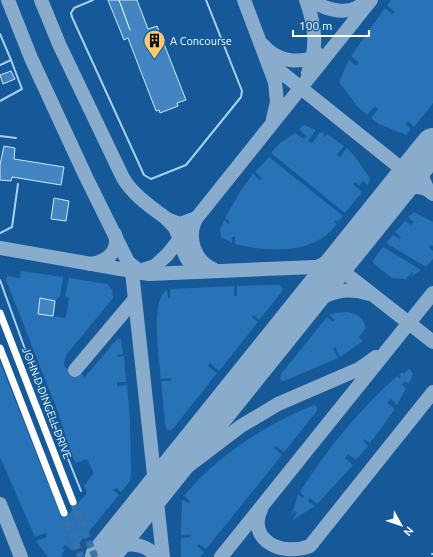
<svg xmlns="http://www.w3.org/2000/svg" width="433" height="557" font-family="Ubuntu,sans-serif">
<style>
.green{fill:#2873b7}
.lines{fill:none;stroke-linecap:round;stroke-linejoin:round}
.taxiway{stroke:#8aaccc;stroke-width:14}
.runway{stroke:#8aaccc;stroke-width:34}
.building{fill:#4285c2;stroke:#d1e8fd}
.highway-tunnel{stroke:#3872a8;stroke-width:7;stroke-dasharray:7 3.5;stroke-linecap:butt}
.lane{stroke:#a9d0f3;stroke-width:2}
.highway{stroke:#fff;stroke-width:7}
.tram{stroke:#fff;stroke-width:1}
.labels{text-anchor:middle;stroke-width:3;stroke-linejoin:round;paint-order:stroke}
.poi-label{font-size:11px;fill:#fff;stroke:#155999;text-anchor:start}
.street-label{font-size:11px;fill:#fff;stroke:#155999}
</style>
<rect width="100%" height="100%" fill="#155999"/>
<g class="green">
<polygon points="391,0 433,0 433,103 414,127 408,121 405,124 411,129 406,135 379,124 371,118 378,109 375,106 367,115 357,106 339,82 349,60 356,66 359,63 351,56 385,8 392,14 395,12 387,5"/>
<polygon points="304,125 316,130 308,141 312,143 320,132 325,134 323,136 325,137 327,134 344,146 337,155 340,157 347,148 353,154 370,178 368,185 363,181 359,186 355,182 353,184 362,192 345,213 271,153 280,143 295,133 304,139 306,136 299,129"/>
<path d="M269 157 343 216 338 222 335 220 334 222 337 224C331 231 324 238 315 242 292 253 259 250 235 244V237H232V243L221 237 220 230 224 220 228 224 230 222 225 218 240 192 253 174 260 180 262 178 255 172Z"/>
<polygon points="414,212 433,222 433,246 431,245 429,247 433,251 433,259 426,267 386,243 393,235 399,239 401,237 395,232 405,221 411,225 414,222 408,217"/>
<polygon points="383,247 421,270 409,278 413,273 412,272 406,279 392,278 373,263 373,260"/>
<polygon points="21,271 63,277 60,296 55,301 40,298 38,314 66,318 69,298 65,296 69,278 107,284 112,290 113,298 67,354 64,363 65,367 78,377 81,374 85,377 117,339 121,339 123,354 117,355 118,357 124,356 126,382 117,382 117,386 127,385 130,421 131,475 130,481 121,492 116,488 113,490 119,495 73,551 65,545 62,548 65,550 61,555 63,557 48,557 36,541 47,537 46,533 35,537 0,457 0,362 63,521 87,493 84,486 94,473 87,459 76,463 72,456 58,412 6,280 7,276 20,278"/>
<path d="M279 285 283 288 281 293 259 320 254 315 252 317 258 322 219 371 210 363 208 366 217 373 172 430H167L165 424 161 381H171V378L161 379C159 361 150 300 167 290L168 298H170V289L234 286V296H237V286Z"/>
<path d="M347 312C357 314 364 317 366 328L359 337 363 341 340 357 335 347 333 348 338 358 284 381 280 380 281 374 327 317 333 322 335 320 329 315 335 313Z"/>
<path d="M409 368 413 374 409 384 405 381 402 385 406 388 397 405 391 399 387 403 395 409 370 443 364 439 363 441 368 446 356 460 348 454 345 458 353 465 317 504 310 498 308 501 315 506 293 520 297 512 295 511 291 516 298 495 303 498 304 496 300 492C327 449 359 410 397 376L400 379 401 377 399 375 402 372 404 374Z"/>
<path d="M314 405 317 407V411L284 452 276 446 274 448 282 455 206 549 199 544 197 546 204 552 200 557H181V538L190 537 191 535H181L182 500 188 503 190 501 184 496C216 456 267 424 314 405Z"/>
</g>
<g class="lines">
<g class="taxiway">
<polyline points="8,0 31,58 86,177 128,262 142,273"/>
<path d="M41 0 59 44 123 178C133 195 151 207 167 219"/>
<polyline points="244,0 275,82 277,102 273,119"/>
<path d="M306 0C315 25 318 48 308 73"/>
<path d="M312 0C323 9 343 14 356 8 360 6 364 3 367 0"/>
<path d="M263 45C278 63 301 64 320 55"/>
<polyline points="267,58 276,68 433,194"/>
<path d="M425 155C420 168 421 178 428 190"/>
<path d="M393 196C404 187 415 184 428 190"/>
<path d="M196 218 180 224 167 219C169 222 173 225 175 228 185 247 180 266 208 271"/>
<path d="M195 221C187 239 195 261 213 269"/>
<polyline points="0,248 149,274 315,267 335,268 345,273 433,342"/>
<path d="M90 264C106 262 120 252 115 234"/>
<polyline points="129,264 132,272 163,557"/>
<polyline points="319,266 340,256 357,240"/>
<polyline points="140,271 155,266 167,255 371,0"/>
<path d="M287 328C309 303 334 282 369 294"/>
<polyline points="75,370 134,300"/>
<polyline points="0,504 21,557"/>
<path d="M261 509C247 540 281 557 310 546L433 392"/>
<polyline points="129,524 179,473 241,426 278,404 359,369 376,357"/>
<path d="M105 554C122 542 142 540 157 557"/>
<polyline points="221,557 433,293"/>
</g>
<polyline class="runway" points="102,557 433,145"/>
</g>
<g class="building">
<polygon points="108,0 137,0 148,29 157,26 186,100 177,103 178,106 160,113 159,110 156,111 128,38 124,40"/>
<polygon points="11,71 15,79 3,84 0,75"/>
<polygon points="4,146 15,148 14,159 64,167 61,185 12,177 11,181 0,180 0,165"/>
<polygon points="54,198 69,201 66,221 51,219"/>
<polygon points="40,298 55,301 53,316 38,314"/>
</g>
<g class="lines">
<g class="highway-tunnel">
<polyline points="73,502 95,557"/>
<polyline points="64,513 81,557"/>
</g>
<g class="lane">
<polyline points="93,0 74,8 71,13 72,17 144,175 151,179 186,165 241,97 242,91 206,0"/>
<polyline points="0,34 11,60 0,65"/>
<polyline points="0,101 22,89 11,60"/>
<polyline points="0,136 16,138"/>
<polyline points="0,233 12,227 18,184"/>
<polyline points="0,280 34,374 81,491"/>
<polyline points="432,554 433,554"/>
</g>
<g class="highway">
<polyline points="0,313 73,502"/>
<polyline points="0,348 64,513"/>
</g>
<polyline class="tram" points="119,0 130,30"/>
</g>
<defs>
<symbol id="building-pin" viewBox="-11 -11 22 30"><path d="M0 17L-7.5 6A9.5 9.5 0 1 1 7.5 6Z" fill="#ffc86a" stroke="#155999"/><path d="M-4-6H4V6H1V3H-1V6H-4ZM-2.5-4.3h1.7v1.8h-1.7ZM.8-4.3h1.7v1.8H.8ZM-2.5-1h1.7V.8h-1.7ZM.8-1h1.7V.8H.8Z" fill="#111"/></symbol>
</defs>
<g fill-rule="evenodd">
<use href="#building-pin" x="142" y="28" width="25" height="34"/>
</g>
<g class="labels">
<g class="poi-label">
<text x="170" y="45">A Concourse</text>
</g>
<g class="street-label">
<text transform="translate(47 403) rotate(69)" y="4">JOHN D DINGELL DRIVE</text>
</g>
</g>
<g transform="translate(401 525) rotate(130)" stroke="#155999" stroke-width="3" paint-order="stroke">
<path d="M0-3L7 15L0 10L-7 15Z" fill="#ffffff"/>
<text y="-6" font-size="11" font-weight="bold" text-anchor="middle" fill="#ffffff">N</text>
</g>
<path d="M293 30v6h76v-6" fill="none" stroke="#ffffff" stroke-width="2"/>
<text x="299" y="30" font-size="12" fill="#ffffff" stroke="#155999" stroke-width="3" paint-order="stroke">100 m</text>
</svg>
